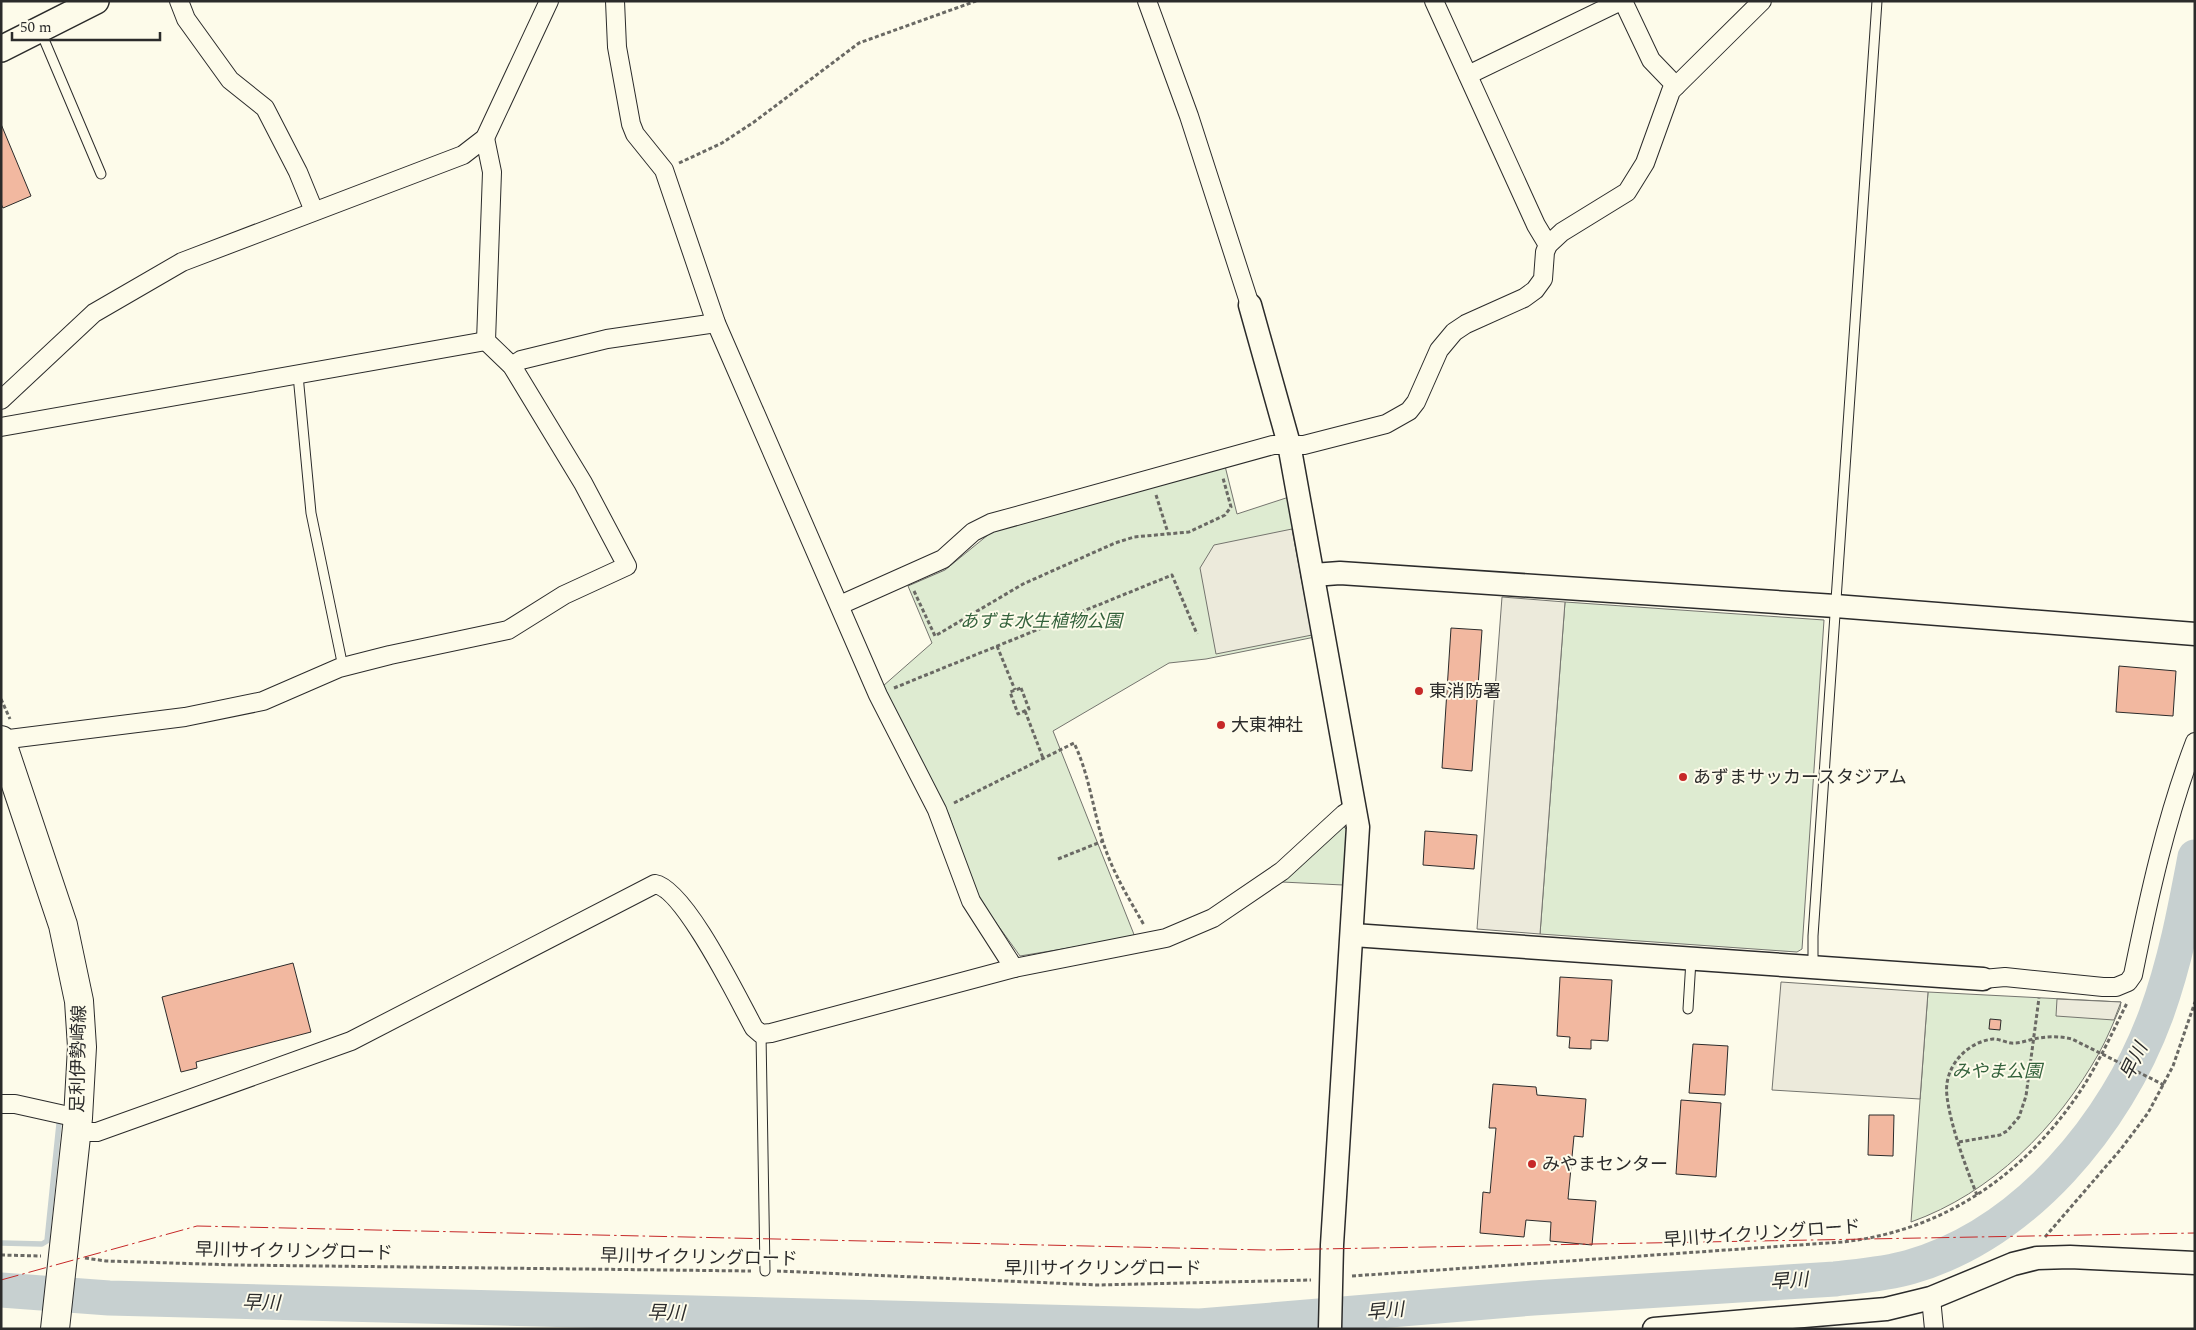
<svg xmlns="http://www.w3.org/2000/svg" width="2196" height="1330" font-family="Spectral,'Noto Sans JP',serif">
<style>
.green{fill:#deebd1;stroke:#74746e}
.parking{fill:#eceadb;stroke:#74746e}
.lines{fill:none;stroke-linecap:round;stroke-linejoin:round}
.stream{stroke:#c7d0d0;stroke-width:5.5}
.river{stroke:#c7d0d0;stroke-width:35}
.building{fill:#f2b8a0;stroke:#2b2b2b}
.service-casing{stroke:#2b2b2b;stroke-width:11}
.minor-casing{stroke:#2b2b2b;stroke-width:20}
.tertiary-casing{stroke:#2b2b2b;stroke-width:25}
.secondary-casing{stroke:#2b2b2b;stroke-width:28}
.primary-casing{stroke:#2b2b2b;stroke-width:30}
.path{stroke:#6a6964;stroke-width:3;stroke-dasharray:4 2.5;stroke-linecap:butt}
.service{stroke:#fdfbea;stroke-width:9}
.minor{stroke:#fdfbea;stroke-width:18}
.tertiary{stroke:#fdfbea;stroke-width:22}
.secondary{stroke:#fdfbea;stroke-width:25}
.primary{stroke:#fdfbea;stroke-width:28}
.power{stroke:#c62828;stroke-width:1;stroke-dasharray:18 4 2.5 4;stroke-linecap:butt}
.poi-dot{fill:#c62828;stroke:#fdfbea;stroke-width:2}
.labels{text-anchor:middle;stroke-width:4;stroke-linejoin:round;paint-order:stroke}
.park-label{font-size:18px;font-style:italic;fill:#34623c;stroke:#fdfbea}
.poi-label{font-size:18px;fill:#2b2b2b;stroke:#fdfbea;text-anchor:start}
.street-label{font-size:18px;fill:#2b2b2b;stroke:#fdfbea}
.water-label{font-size:19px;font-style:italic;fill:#2b2b2b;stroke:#fdfbea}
</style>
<rect width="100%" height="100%" fill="#fdfbea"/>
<g class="green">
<polygon points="1225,466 1237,514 1289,497 1315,637 1206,659 1169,663 1053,731 1135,937 1020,956 976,895 949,815 883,686 932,643 908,586 945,570 994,530"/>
<polygon points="1565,602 1824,620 1802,949 1797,952 1540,934"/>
<polygon points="1342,825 1347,830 1343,885 1282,882 1290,873"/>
<path d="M1928 992 2121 1002 2120 1008C2113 1023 2107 1039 2099 1053 2057 1128 1992 1193 1911 1222Z"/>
</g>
<g class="parking">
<polygon points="1292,529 1312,635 1216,654 1200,568 1214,545"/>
<polygon points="1502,597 1565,602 1540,934 1477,929"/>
<polygon points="1781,982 1928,992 1920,1099 1772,1090"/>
<polygon points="2057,999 2121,1002 2114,1020 2056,1016"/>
</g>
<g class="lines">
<g class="stream">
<polyline points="2179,942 2194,942"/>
<polyline points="1,1243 42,1244 47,1241 59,1124"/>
</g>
<path class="river" d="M1 1290 109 1298 1200 1326 1533 1298 1835 1279C1860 1276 1886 1274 1910 1267 2025 1234 2116 1124 2156 1015 2175 963 2185 910 2195 857"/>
</g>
<g class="building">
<polygon points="1,124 31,196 3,208 1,204"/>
<polygon points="1451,628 1482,630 1472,771 1442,768"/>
<polygon points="2119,666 2176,671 2173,716 2116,712"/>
<polygon points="1425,831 1477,835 1474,869 1423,865"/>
<polygon points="293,963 311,1032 196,1062 197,1068 181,1072 162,997"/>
<polygon points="1560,977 1612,980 1608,1041 1591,1040 1591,1049 1569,1048 1570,1037 1557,1036"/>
<polygon points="1990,1019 2001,1020 2000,1030 1989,1029"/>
<polygon points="1693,1044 1728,1046 1725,1095 1689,1093"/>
<polygon points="1493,1084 1536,1087 1537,1095 1586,1099 1583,1137 1574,1136 1568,1199 1596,1201 1592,1245 1550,1241 1551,1222 1526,1220 1524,1237 1480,1233 1483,1192 1490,1193 1496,1128 1489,1128"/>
<polygon points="1681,1100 1721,1103 1716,1177 1676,1174"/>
<polygon points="1869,1115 1894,1115 1893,1156 1868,1155"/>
</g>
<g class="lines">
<defs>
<g id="service">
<polyline points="40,30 101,174"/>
<polyline points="298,375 311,513 343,667"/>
<polyline points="1813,968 1813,936 1877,1"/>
<polyline points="1688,1009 1691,960"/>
<polyline points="761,1034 765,1271"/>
</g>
<g id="minor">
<polyline points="179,1 186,19 230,80 265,108 298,172 314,211"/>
<polyline points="615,1 617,47 631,124 635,134 664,170 716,323 878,695 937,810 971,901 1014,968"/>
<polyline points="1147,1 1189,116 1250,305"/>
<polyline points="1434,1 1536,225 1548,245"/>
<polyline points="1623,1 1651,60 1676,86"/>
<polyline points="1468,75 1621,1"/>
<polyline points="512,366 521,360 607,339 716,323"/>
<polyline points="1,400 94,313 182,262 463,155 485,138 549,1"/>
<polyline points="1,427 486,341"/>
<polyline points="840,605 943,559 973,532 991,523 1273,445 1304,445 1386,424 1409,411 1416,402 1439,350 1454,332 1466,324 1524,298 1535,290 1543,279 1545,252 1548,245 1562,232 1627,192 1645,163 1671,91 1762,1"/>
<polyline points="1,740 185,717 263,701 339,668 390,655 508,630 564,595 627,566 583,483 512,366 486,341 492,172 485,138"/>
<path d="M1983 979 2005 977 2103 987H2116L2128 982 2133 975C2149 896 2166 818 2195 742"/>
<polyline points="1,1104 15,1104 78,1118"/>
<path d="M76 1132H97L351 1041 655 884C685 889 738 999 754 1028L761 1034 771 1033 1014 968 1166 938 1213 918 1282 871 1344 814 1355 807"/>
<polyline points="1931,1298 1934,1329"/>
</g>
<g id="tertiary">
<polyline points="1250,305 1289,444 1358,827 1332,1245 1330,1329"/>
<polyline points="1313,575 1340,573 1835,606 2195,634"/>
<polyline points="1353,935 1983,979"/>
<polyline points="1654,1329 1886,1309 1931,1298 2013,1264 2037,1258 2070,1257 2195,1263"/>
</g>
<polyline id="secondary" points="1,49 96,1"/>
<polyline id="primary" points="1,740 63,925 79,1001 82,1047 78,1118 55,1329"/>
</defs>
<use href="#service" class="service-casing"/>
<use href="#minor" class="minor-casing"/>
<use href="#tertiary" class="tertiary-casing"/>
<use href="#secondary" class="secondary-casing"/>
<use href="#primary" class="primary-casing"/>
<g class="path">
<polyline points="679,163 722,143 754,122 859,43 976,1"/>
<polyline points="1156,495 1168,533"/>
<polyline points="914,591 935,636 1023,584 1115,543 1134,537 1189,532 1225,515 1231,507 1223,478"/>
<polyline points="997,646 1015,690"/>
<polyline points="894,688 1172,575 1197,634"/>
<polygon points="1021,688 1029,709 1018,714 1010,692"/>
<polyline points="1,699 10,719"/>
<polyline points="1025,711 1043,758"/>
<path d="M954 803 1074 743C1089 774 1093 809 1103 842 1113 873 1128 897 1144 925"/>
<polyline points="1058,859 1103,841"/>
<polyline points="1959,1142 2000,1135 2007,1131 2019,1117 2026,1096 2039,998"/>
<path d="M1977 1195C1966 1168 1950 1124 1947 1096 1943 1068 1966 1042 1993 1039 2001 1039 2008 1044 2015 1043 2022 1043 2028 1040 2034 1039 2047 1036 2060 1036 2072 1039L2164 1085"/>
<polyline points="2045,1237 2121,1149 2148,1113 2173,1066 2195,1002"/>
<polyline points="1,1255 41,1256"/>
<polyline points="85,1258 106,1261 236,1265 751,1271"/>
<polyline points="777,1271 1098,1285 1311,1280"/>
<path d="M1352 1276 1842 1242C1945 1231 2027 1173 2083 1087 2100 1060 2113 1031 2127 1003"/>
</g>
<use href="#service" class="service"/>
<use href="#minor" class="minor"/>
<use href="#tertiary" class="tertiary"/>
<use href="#secondary" class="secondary"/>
<use href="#primary" class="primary"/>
<polyline class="power" points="1,1280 197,1226 1265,1250 2195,1233"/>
</g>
<g class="poi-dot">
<circle cx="1419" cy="691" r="5"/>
<circle cx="1221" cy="725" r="5"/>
<circle cx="1683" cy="777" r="5"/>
<circle cx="1532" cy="1164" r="5"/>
</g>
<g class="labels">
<g class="park-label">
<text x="1041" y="627">あずま水生植物公園</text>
<text x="1997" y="1077">みやま公園</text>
</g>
<g class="poi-label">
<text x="1429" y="697">東消防署</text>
<text x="1231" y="731">大東神社</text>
<text x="1693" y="783">あずまサッカースタジアム</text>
<text x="1542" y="1170">みやまセンター</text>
</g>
<g class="street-label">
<text transform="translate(78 1059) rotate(-89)" y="6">足利伊勢崎線</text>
<text transform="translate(1762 1233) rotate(-4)" y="6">早川サイクリングロード</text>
<text transform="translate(294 1251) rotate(1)" y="6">早川サイクリングロード</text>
<text transform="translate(699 1257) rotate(1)" y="6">早川サイクリングロード</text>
<text x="1103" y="1274">早川サイクリングロード</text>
</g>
<g class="water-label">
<text transform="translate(2133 1061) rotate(-64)" y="7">早川</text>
<text transform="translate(1789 1280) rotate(-4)" y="7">早川</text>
<text transform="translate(261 1302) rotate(1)" y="7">早川</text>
<text transform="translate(1385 1310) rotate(-5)" y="7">早川</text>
<text transform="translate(666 1312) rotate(1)" y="7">早川</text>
</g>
</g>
<rect width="2196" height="1330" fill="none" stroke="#2b2b2b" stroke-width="5"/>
<path d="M12 32v8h148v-8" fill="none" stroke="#2b2b2b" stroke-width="2.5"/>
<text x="20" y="32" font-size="15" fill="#2b2b2b" stroke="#fdfbea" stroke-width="4" paint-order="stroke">50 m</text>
</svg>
